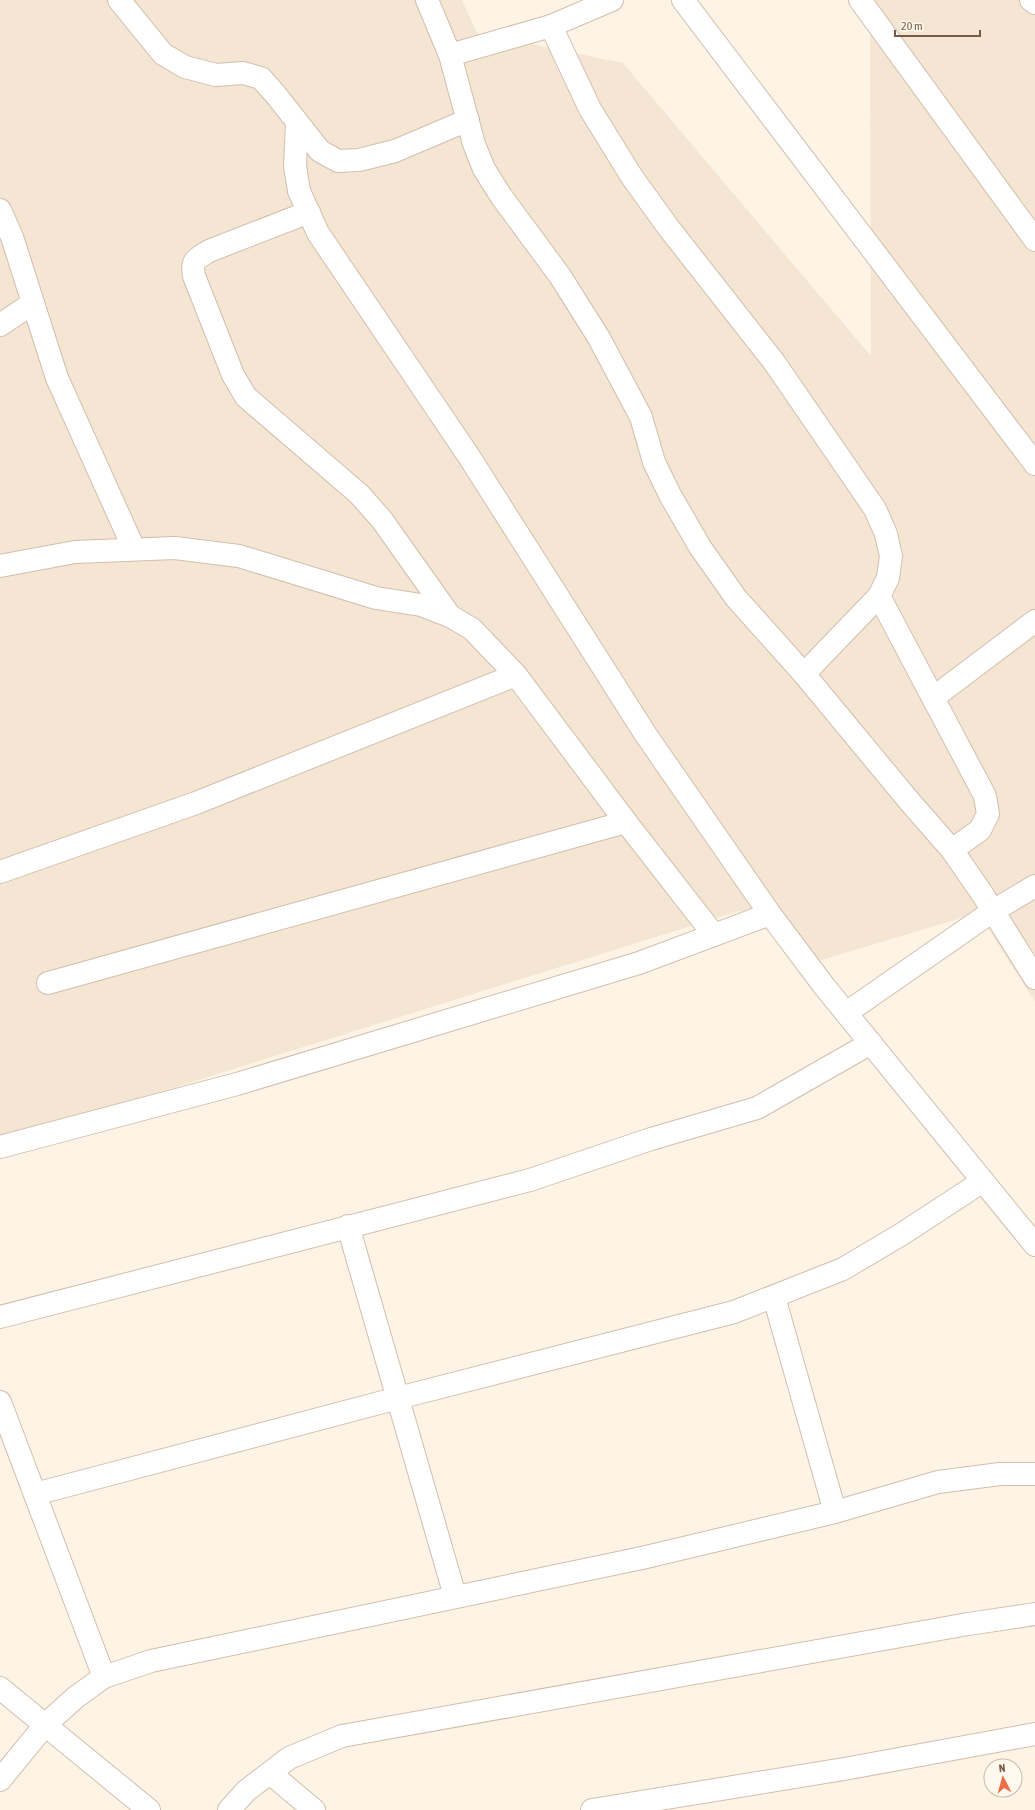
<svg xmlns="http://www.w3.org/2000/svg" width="1035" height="1810" font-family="'Asap Condensed',sans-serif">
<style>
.residential{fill:#f5e6d4}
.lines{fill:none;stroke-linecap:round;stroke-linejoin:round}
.minor-casing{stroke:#d2bead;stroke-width:24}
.minor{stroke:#fff;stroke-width:22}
</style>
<rect width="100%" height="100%" fill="#fdf4e6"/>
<polygon class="residential" points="0,0 462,0 477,33 623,63 871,356 870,0 1035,0 1035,1002 978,913 815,962 739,911 0,1142"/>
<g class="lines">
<defs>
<g id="minor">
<polyline points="119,0 163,54 185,67 216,75 243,73 261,78 276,95 320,151 338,161 359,160 395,151 468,120"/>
<polyline points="427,0 450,55 474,144 484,169 501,196 560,276 599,338 641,417 654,462 670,495 700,547 736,598 804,674 910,802 952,850 983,895 1035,978"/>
<polyline points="683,0 1035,464"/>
<polyline points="860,0 1035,240"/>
<polyline points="1031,0 1035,3"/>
<polyline points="551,26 590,109 632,177 668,227 774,362 875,509 886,534 891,556 888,578 879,596 804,674"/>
<polyline points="450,55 551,26 612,0"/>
<polyline points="297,123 295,166 299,191 318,233 468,455 646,735 770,914 824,986 1035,1245"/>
<polyline points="0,210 12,237 57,378 134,549"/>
<path d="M309 212 209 251C196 259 191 260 194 276L233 375 246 397 359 494 382 520 450 616"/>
<polyline points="0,325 33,303"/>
<polyline points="0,566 75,552 175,548 239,556 376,598 421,605 450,616 472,629 516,675 626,822 714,935"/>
<polyline points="879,596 985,796 988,814 980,830 952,850"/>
<polyline points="933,698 1035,621"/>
<polyline points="0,872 196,803 516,675"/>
<polyline points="48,983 626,822"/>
<polyline points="846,1013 993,911 1035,886"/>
<polyline points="0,1147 237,1084 639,963 770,914"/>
<polyline points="348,1226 455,1596"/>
<polyline points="774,1297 835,1512"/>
<polyline points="0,1317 530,1180 651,1139 757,1108 871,1043"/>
<polyline points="0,1402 104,1677"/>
<polyline points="35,1494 398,1398 734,1312 843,1269 902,1234 983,1181"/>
<polyline points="0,1688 149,1810"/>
<polyline points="270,1773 314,1810"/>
<polyline points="0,1780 45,1725 76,1697 104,1677 151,1661 642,1558 835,1512 938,1482 1000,1474 1035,1474"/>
<polyline points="229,1810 246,1791 289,1758 342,1736 968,1624 1035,1614"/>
<polyline points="592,1810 844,1769 1035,1734"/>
</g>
</defs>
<use href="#minor" class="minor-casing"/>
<use href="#minor" class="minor"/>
</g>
<g transform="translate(1003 1778) rotate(354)"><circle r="19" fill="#fff8ed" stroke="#c9b9ab"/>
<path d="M0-3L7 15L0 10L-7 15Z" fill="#ed6c45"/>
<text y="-6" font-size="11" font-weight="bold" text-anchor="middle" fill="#785a49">N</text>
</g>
<path d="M895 30v6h85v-6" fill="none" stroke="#785a49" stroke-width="2"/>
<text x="901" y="30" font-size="12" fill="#785a49" stroke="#fff8ed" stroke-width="3" paint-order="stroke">20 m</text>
</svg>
